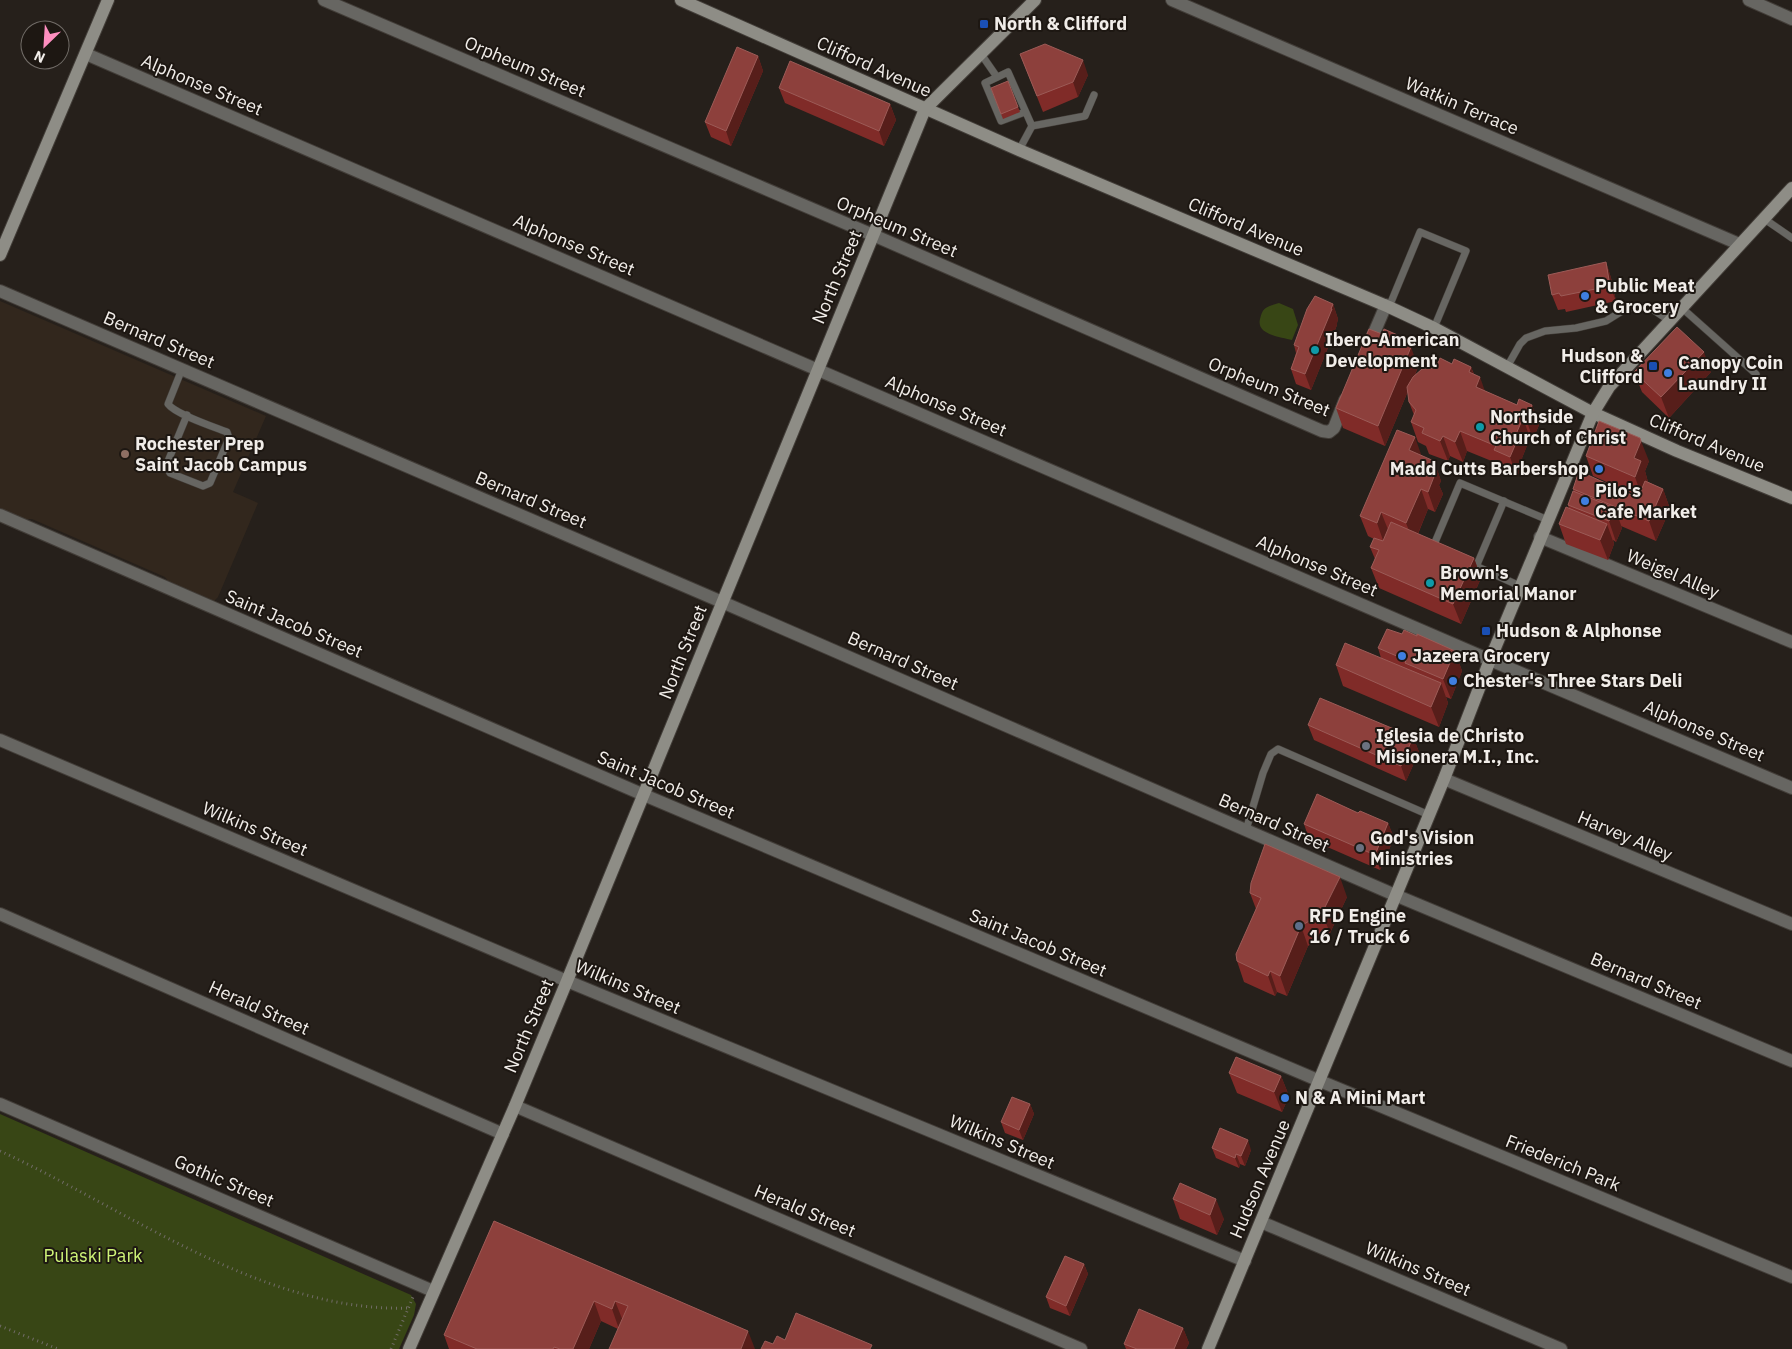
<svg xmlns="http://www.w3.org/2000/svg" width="1792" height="1349" font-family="'IBM Plex Sans',sans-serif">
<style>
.built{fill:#32271d}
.green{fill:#384615}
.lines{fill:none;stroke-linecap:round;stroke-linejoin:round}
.lane-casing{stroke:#423d38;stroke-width:8}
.street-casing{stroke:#423d38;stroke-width:14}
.secondary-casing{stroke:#423d38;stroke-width:14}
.path{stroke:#716c67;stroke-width:3;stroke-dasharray:1 4;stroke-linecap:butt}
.lane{stroke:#676662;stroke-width:7}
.street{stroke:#676662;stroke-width:12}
.secondary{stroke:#8e8d86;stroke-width:12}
.wall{fill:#802b28}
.shaded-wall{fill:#571e1a}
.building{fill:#8d403c;stroke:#9c5b57}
.transit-dot{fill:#1a4fb4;stroke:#1d1712;stroke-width:2}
.shop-dot{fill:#3f7fe0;stroke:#1d1712;stroke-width:2}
.culture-dot{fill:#0f9aa8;stroke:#1d1712;stroke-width:2}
.education-dot{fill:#8d6e63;stroke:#1d1712;stroke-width:2}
.worship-dot{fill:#6b7280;stroke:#1d1712;stroke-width:2}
.service-dot{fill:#5c6f8a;stroke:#1d1712;stroke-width:2}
.labels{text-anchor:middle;stroke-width:4;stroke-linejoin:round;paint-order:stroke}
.poi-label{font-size:18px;font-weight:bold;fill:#f1ede9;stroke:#1d1712;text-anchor:start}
.street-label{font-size:18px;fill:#f1ede9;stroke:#1d1712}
.park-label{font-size:18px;fill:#cff478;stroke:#1d1712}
</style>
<rect width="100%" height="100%" fill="#26201b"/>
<polygon class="built" points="0,301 266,416 233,492 258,503 218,597 214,601 168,581 165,577 32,519 24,519 0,508"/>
<g class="green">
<path d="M1279 303 1293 309 1298 325 1292 340C1281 337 1256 335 1260 319 1263 306 1267 307 1279 303Z"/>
<polygon points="0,1114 411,1295 416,1304 414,1315 399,1349 0,1349"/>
</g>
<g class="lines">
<defs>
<g id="lane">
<polyline points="981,54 997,77"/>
<polyline points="1032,126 1085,116 1094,95"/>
<polyline points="1019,150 1032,126 1008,72 985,83 1001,121 1025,112"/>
<polyline points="1763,218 1792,238"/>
<polyline points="1389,307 1420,232 1466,251 1434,328"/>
<polyline points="1682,308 1756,374"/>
<polyline points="1507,367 1520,344 1526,338 1545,331 1576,328 1606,321 1627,308 1640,307 1652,309 1670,321"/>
<path d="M182 369 168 404C175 414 214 427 227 432L229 438 210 483 203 486 170 473 166 466 187 415"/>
<polyline points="1436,549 1433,547 1460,483 1548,520"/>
<polyline points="1469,563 1520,586"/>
<polyline points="1476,567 1504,501"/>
<polyline points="1246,830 1263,773 1271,754 1278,749 1429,815"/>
</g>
<g id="street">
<polyline points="324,0 873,235 1322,431 1329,432 1334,428 1345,400"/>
<polyline points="1172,0 1739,244"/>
<polyline points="1749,0 1792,19"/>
<polyline points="86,54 1490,660 1792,788"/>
<polyline points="0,291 722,602 1395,895 1792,1061"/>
<polyline points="1368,347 1386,305"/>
<polyline points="0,515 644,795 1320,1081 1792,1277"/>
<polyline points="1540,537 1792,642"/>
<polyline points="0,740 567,981 1245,1261"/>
<polyline points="1444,779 1792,924"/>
<polyline points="0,914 503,1134"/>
<polyline points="0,1104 433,1291"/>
<polyline points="515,1106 1081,1349"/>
<polyline points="1261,1222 1561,1349"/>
</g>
<g id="secondary">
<polyline points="681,0 1019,150 1389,307 1434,328 1593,413 1677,451 1792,498"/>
<polyline points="0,255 108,0"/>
<polyline points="409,1349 515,1106 567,981 925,109 1035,0"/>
<polyline points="1208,1349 1444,779 1490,660 1593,413 1609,387 1792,188"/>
</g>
</defs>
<use href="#lane" class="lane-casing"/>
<use href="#street" class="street-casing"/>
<use href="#secondary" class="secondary-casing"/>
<g class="path">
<path d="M0 1151C127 1209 264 1313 409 1308"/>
<polyline points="0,1326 58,1349"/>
<polyline points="391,1349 413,1297"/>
</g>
<use href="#lane" class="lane"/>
<use href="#street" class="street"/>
<use href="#secondary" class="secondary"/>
</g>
<g class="wall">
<polygon points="1020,54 1088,75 1078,97 1043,112"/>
<polygon points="758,56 763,71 731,146 711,137 705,122"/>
<polygon points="1008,81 1020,112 1003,119 991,88"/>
<polygon points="779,88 890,104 896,120 884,146 785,103"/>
<polygon points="1606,262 1611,278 1616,301 1566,312 1565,309 1558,310 1552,295"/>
<polygon points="1333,304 1338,319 1337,323 1337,325 1311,390 1296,384 1291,369 1296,353 1294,345"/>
<polygon points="1382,334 1402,337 1405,345 1418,367 1415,375 1436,368 1452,364 1471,367 1474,374 1485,391 1517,405 1532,405 1539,425 1533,439 1530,438 1522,458 1523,463 1517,477 1501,470 1499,464 1467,451 1463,462 1450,456 1448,461 1429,454 1426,446 1418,442 1411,422 1414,415 1409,402 1408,391 1385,446 1343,428 1336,408"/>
<polygon points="1634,372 1711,372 1669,418 1642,392"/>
<polygon points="1421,456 1434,461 1441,481 1439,485 1443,494 1435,512 1428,509 1418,534 1474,558 1481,578 1461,624 1379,588 1371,568 1375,559 1370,547 1374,539 1368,536 1360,516"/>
<polygon points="1586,456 1649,461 1645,471 1648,482 1663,489 1670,509 1656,541 1621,526 1622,528 1616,542 1613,540 1614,544 1608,560 1566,544 1559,524 1569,508 1568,505 1574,492 1573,489 1638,498 1639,496 1593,476"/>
<polygon points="1402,634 1417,636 1455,651 1462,671 1451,699 1446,697 1448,703 1439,727 1343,686 1336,665 1381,658 1378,648"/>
<polygon points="1308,725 1413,737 1419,752 1406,781 1314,740"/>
<polygon points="1388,823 1394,838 1380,870 1309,839 1304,824"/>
<polygon points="1250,893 1347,897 1330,933 1308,946 1287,996 1277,992 1275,996 1244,982 1237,961 1256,909"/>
<polygon points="1229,1073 1281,1076 1289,1096 1282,1112 1237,1093"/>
<polygon points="1030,1104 1034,1114 1023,1140 1005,1133 1001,1122"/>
<polygon points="1212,1148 1251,1150 1245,1166 1240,1164 1239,1168 1216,1158"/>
<polygon points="1173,1199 1224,1219 1217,1235 1180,1219"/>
<polygon points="494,1221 748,1331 618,1329 601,1321 589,1349 449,1349 444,1335"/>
<polygon points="1084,1264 1088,1274 1070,1316 1050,1308 1046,1297"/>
<polygon points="1183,1328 1189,1343 1186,1349 1126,1349 1124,1344"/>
</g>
<g class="shaded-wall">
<polygon points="758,56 763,71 731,146 726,131"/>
<polygon points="1083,60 1088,75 1078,97 1073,82"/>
<polygon points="890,104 896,120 884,146 879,131"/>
<polygon points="1606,262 1611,278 1616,301 1610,286"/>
<polygon points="1333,304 1338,319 1337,323 1337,325 1311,390 1305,374"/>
<polygon points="1402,337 1408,353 1411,347 1418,367 1385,446 1378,426 1400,343"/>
<polygon points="1704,352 1711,372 1669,418 1661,397"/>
<polygon points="1471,367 1477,384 1480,377 1487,397 1476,392 1469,372"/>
<polygon points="1532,405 1539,425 1533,439 1526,419"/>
<polygon points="1523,418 1530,438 1522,458 1523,463 1517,477 1510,457 1513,441"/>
<polygon points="1460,431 1467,451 1463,462 1455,442"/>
<polygon points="1443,436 1450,456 1448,461 1440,441"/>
<polygon points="1415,437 1422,457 1409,450"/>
<polygon points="1641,441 1649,461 1645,471 1648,482 1642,497 1635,477 1634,458"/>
<polygon points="1434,461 1441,481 1439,485 1443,494 1435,512 1428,492 1429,471"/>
<polygon points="1421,489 1428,509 1414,543 1406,523"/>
<polygon points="1663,489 1670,509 1656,541 1649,521"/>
<polygon points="1615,508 1622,528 1616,542 1609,521"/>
<polygon points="1381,512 1389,532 1384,543 1377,523"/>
<polygon points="1607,524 1614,544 1608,560 1600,540"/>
<polygon points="1474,558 1481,578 1461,624 1453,604"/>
<polygon points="1455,651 1462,671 1451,699 1443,679"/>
<polygon points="1441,683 1448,703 1439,727 1431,707"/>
<polygon points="1413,737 1419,752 1406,781 1401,766"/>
<polygon points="1388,823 1394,838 1380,870 1375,855"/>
<polygon points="1340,877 1347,897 1330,933 1322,913"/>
<polygon points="1301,926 1308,946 1287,996 1280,976"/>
<polygon points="1270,971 1277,992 1275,996 1268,976"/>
<polygon points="1281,1076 1289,1096 1282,1112 1274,1092"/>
<polygon points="1030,1104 1034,1114 1023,1140 1019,1130"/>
<polygon points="1248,1140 1251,1150 1245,1166 1241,1156"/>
<polygon points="1236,1154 1240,1164 1239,1168 1235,1158"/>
<polygon points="1216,1199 1224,1219 1217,1235 1210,1215"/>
<polygon points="1084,1264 1088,1274 1070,1316 1066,1306"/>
<polygon points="594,1301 601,1321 589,1349 573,1349"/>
<polygon points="615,1301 623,1321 619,1329 612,1309"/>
<polygon points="1183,1328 1189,1343 1186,1349 1174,1349"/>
<polygon points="748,1331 755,1349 741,1349"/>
</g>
<g class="building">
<polygon points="1045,44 1083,60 1073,82 1037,96 1020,54"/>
<polygon points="737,47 758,56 726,131 705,122"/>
<polygon points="790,61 890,104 879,131 779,88"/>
<polygon points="1008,81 1018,107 1001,114 991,88"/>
<polygon points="1606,262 1610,286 1561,296 1559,293 1552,295 1548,275"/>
<polygon points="1315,296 1333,304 1331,309 1332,309 1305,374 1291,369 1299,347 1294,345 1307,309"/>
<polygon points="1677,327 1704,352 1661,397 1634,372"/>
<polygon points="1369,329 1382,334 1384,329 1402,337 1400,343 1411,347 1378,426 1336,408"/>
<polygon points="1440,358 1452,364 1454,359 1471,367 1469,372 1480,377 1476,387 1517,405 1519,399 1532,405 1526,419 1523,418 1513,441 1516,443 1510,457 1494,450 1496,446 1460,431 1455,442 1443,436 1440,441 1422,433 1424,428 1411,422 1416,410 1409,402 1407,387 1413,377 1422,369 1436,368"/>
<polygon points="1599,421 1640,438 1641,441 1634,458 1641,461 1635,477 1586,456"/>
<polygon points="1397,430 1415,437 1409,450 1434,461 1429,471 1435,474 1428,492 1421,489 1406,523 1381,512 1377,523 1360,516"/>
<polygon points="1579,471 1638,498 1645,481 1663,489 1649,521 1573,489"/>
<polygon points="1573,491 1615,508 1609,521 1568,505"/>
<polygon points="1566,507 1607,524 1600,540 1559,524"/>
<polygon points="1391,522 1474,558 1453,604 1371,568 1379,550 1370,547 1374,538 1383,541"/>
<polygon points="1387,629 1402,634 1404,630 1417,636 1417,634 1455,651 1443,679 1405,663 1406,660 1378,648"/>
<polygon points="1345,643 1441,683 1431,707 1336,665"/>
<polygon points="1320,698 1413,737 1401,766 1308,725"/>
<polygon points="1317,794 1358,813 1360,811 1388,823 1375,855 1304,824"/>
<polygon points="1265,844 1340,877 1322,913 1301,926 1280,976 1270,971 1268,976 1237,961 1236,954 1261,898 1250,893 1251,883"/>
<polygon points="1236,1057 1281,1076 1274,1092 1229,1073"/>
<polygon points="1012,1097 1030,1104 1019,1130 1001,1122"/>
<polygon points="1220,1128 1248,1140 1241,1156 1236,1154 1235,1158 1212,1148"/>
<polygon points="1180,1183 1216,1199 1210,1215 1173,1199"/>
<polygon points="494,1221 748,1331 741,1349 609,1349 628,1306 615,1301 612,1309 594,1301 573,1349 560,1349 554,1347 553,1349 477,1349 444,1335"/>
<polygon points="1065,1256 1084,1264 1066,1306 1046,1297"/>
<polygon points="1139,1309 1183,1328 1174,1349 1137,1349 1124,1344"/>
<polygon points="796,1313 872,1345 870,1349 761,1349 765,1341 773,1344 777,1336 785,1340"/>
</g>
<g class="transit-dot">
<rect x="979" y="19" width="10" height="10" rx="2.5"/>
<rect x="1648" y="361" width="10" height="10" rx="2.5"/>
<rect x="1481" y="626" width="10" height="10" rx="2.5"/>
</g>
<g class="shop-dot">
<circle cx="1585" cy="296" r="5"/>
<circle cx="1668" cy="373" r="5"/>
<circle cx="1599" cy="469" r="5"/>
<circle cx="1585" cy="501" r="5"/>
<circle cx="1402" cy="656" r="5"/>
<circle cx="1453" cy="681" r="5"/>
<circle cx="1285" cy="1098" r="5"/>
</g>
<g class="culture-dot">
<circle cx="1315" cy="350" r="5"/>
<circle cx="1480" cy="427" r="5"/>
<circle cx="1430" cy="583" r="5"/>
</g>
<circle class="education-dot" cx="125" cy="454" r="5"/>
<g class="worship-dot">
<circle cx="1366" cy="746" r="5"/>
<circle cx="1360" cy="848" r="5"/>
</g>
<circle class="service-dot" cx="1299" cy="926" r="5"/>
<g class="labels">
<g class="poi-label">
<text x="994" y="30">North &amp; Clifford</text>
<text x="1595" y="292">Public Meat<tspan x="1595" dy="21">&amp; Grocery</tspan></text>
<text x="1325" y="346">Ibero-American<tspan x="1325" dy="21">Development</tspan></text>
<text x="1643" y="362" text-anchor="end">Hudson &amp;<tspan x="1643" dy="21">Clifford</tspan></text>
<text x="1678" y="369">Canopy Coin<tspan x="1678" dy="21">Laundry II</tspan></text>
<text x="1490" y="423">Northside<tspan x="1490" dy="21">Church of Christ</tspan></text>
<text x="135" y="450">Rochester Prep<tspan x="135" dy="21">Saint Jacob Campus</tspan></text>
<text x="1589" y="475" text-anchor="end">Madd Cutts Barbershop</text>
<text x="1595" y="497">Pilo's<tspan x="1595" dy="21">Cafe Market</tspan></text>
<text x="1440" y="579">Brown's<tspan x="1440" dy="21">Memorial Manor</tspan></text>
<text x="1496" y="637">Hudson &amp; Alphonse</text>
<text x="1412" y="662">Jazeera Grocery</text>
<text x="1463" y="687">Chester's Three Stars Deli</text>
<text x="1376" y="742">Iglesia de Christo<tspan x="1376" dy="21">Misionera M.I., Inc.</tspan></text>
<text x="1370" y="844">God's Vision<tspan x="1370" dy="21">Ministries</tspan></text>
<text x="1309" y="922">RFD Engine<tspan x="1309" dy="21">16 / Truck 6</tspan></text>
<text x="1295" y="1104">N &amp; A Mini Mart</text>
</g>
<g class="street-label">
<text transform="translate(525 67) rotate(23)" y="6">Orpheum Street</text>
<text transform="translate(874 67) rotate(24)" y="6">Clifford Avenue</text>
<text transform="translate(202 85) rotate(23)" y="6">Alphonse Street</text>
<text transform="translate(1462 106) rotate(23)" y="6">Watkin Terrace</text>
<text transform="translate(897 227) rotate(23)" y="6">Orpheum Street</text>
<text transform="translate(1246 227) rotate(23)" y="6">Clifford Avenue</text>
<text transform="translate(574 245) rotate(23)" y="6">Alphonse Street</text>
<text transform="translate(837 277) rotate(-67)" y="6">North Street</text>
<text transform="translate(159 340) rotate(23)" y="6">Bernard Street</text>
<text transform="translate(1269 387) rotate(22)" y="6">Orpheum Street</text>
<text transform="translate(946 406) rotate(23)" y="6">Alphonse Street</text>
<text transform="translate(1707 443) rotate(23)" y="6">Clifford Avenue</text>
<text transform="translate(531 500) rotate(23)" y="6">Bernard Street</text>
<text transform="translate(1317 566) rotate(23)" y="6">Alphonse Street</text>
<text transform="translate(1673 574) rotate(23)" y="6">Weigel Alley</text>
<text transform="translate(294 624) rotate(23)" y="6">Saint Jacob Street</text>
<text transform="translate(683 652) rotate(-68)" y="6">North Street</text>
<text transform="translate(903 661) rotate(24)" y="6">Bernard Street</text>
<text transform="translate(1704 731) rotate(23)" y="6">Alphonse Street</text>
<text transform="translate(666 785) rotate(23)" y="6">Saint Jacob Street</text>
<text transform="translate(1274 823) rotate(24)" y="6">Bernard Street</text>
<text transform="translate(255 829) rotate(23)" y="6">Wilkins Street</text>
<text transform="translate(1625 836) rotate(23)" y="6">Harvey Alley</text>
<text transform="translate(1038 943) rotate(23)" y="6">Saint Jacob Street</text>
<text transform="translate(1646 981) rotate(23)" y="6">Bernard Street</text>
<text transform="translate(628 987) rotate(23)" y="6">Wilkins Street</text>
<text transform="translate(259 1008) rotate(24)" y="6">Herald Street</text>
<text transform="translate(529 1026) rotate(-67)" y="6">North Street</text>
<text transform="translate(1002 1142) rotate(23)" y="6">Wilkins Street</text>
<text transform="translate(1563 1163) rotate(22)" y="6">Friederich Park</text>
<text transform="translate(1260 1179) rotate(-67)" y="6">Hudson Avenue</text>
<text transform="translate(224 1181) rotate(23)" y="6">Gothic Street</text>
<text transform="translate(805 1211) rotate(23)" y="6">Herald Street</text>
<text transform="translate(1418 1269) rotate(23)" y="6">Wilkins Street</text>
</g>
<g class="park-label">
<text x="93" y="1262">Pulaski Park</text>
</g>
</g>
<g transform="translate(45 45) rotate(205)"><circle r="24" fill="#1d1712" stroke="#726d68"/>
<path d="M0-4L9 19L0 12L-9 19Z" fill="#fd8ebf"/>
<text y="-8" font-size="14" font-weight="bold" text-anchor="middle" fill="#f1ede9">N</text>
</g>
</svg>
